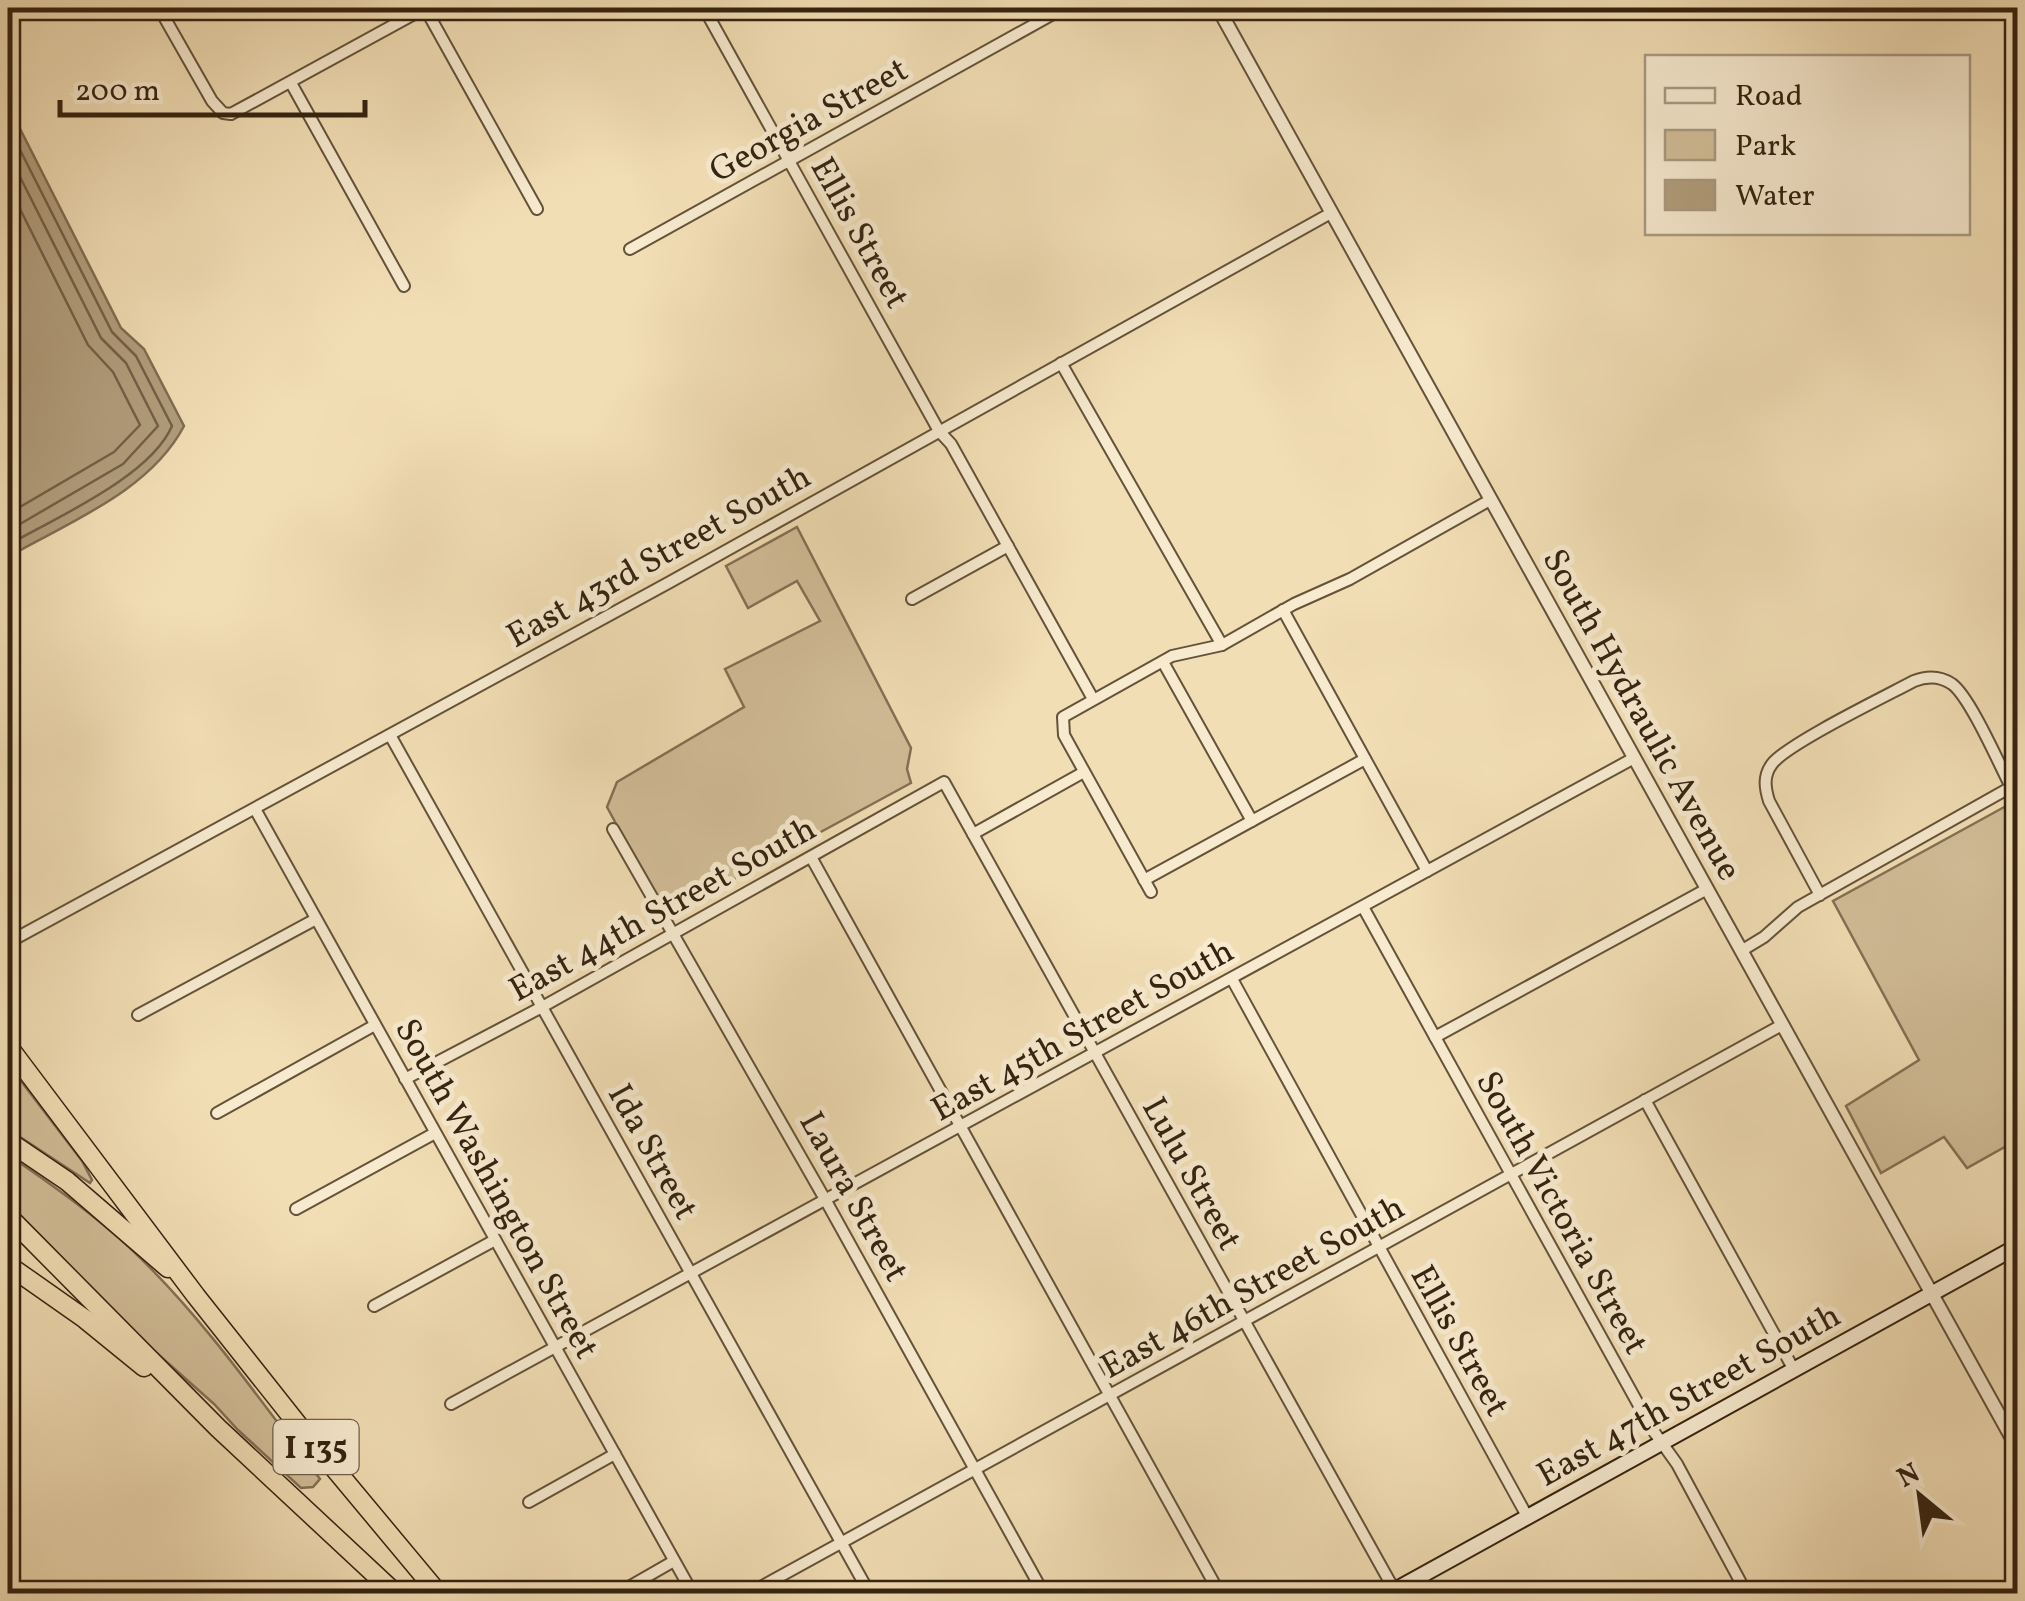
<svg xmlns="http://www.w3.org/2000/svg" width="2025" height="1601" font-family="Vollkorn,serif">
<style>
.green{fill:#d2be99;stroke:#847055;stroke-width:2.5}
.water{fill:#b29e7d;stroke:#806d52;stroke-width:2.5}
.lines{fill:none;stroke-linecap:round;stroke-linejoin:round}
.shore{stroke:#746047;stroke-width:2.5}
.minor-casing{stroke:#64523a;stroke-width:14}
.tertiary-casing{stroke:#64523a;stroke-width:16}
.secondary-casing{stroke:#352311;stroke-width:18}
.motorway-casing{stroke:#352311;stroke-width:21}
.minor{stroke:#f7eacf;stroke-width:10}
.tertiary{stroke:#f7eacf;stroke-width:12}
.secondary{stroke:#f7eacf;stroke-width:14}
.motorway{stroke:#f2deb5;stroke-width:18}
.labels{text-anchor:middle;stroke-width:10;stroke-linejoin:round;paint-order:stroke}
.shield{fill:#f7eacf;stroke:#6f5f4a;stroke-width:2.5}
.shield-label{font-size:32px;font-weight:bold;fill:#352311}
.street-label{font-size:35px;fill:#352311;stroke:#f7eacf}
</style>
<rect width="100%" height="100%" fill="#f2deb5"/>
<filter id="stains"><feTurbulence type="fractalNoise" baseFrequency=".002" numOctaves="4"/><feColorMatrix values="0 0 0 0 .2 0 0 0 0 .09 0 0 0 0 .02 0 0 0 .5 -.17"/></filter>
<radialGradient id="worn" r=".72"><stop offset=".6" stop-color="#630" stop-opacity="0"/><stop offset="1" stop-color="#630" stop-opacity=".3"/></radialGradient>
<g class="green">
<polygon points="797,527 911,748 907,769 911,783 666,916 607,807 617,782 744,707 725,669 820,621 797,581 748,608 726,566"/>
<polygon points="2017,800 2017,1140 1967,1168 1944,1137 1881,1173 1846,1106 1919,1060 1833,901"/>
<polygon points="8,1064 82,1161 92,1180 90,1183 8,1129"/>
<path d="M8 1155C50 1183 92 1213 130 1248 202 1316 260 1400 320 1479L313 1487 301 1488 238 1430 214 1404 142 1340 8 1205Z"/>
</g>
<path class="water" d="M8 105 121 328 144 349 184 426C150 491 69 522 8 557Z"/>
<g class="lines">
<g class="shore">
<path d="M8 126 112 332 136 356 172 426C150 477 55 518 8 545"/>
<polyline points="8,153 101,338 126,363 158,426 123,464 8,531"/>
<polyline points="8,185 88,345 113,372 140,425 114,452 8,514"/>
</g>
<defs>
<g id="minor">
<polyline points="159,8 212,101 223,113 231,114 425,8"/>
<polyline points="425,8 537,209"/>
<polyline points="704,8 939,431 951,444 1093,699"/>
<polyline points="291,83 404,286"/>
<polyline points="630,249 1064,8"/>
<polyline points="1061,363 1222,645"/>
<polyline points="912,599 1008,546"/>
<polyline points="1283,610 1427,871"/>
<polyline points="1163,662 1252,821"/>
<polyline points="390,735 870,1594"/>
<polyline points="255,809 693,1594"/>
<polyline points="613,829 826,1201 1044,1594"/>
<polyline points="973,834 1084,772"/>
<polyline points="811,857 1220,1594"/>
<polyline points="1144,880 1365,759"/>
<polyline points="1151,892 1064,735 1063,717 1172,656 1222,645 1294,604 1350,579 1490,500"/>
<polyline points="1363,907 1652,1429 1677,1464 1747,1594"/>
<polyline points="9,942 670,582 1331,213"/>
<path d="M1741 951 1764 937 1798 907 2011 787C1999 764 1970 697 1952 684 1940 676 1927 676 1914 681 1886 696 1787 744 1772 764 1763 776 1765 788 1769 801L1820 895"/>
<polyline points="1232,979 1527,1516"/>
<polyline points="138,1015 316,919"/>
<polyline points="1435,1037 1707,889"/>
<polyline points="405,1079 542,1007 944,782 1396,1593"/>
<polyline points="1645,1100 1794,1370"/>
<polyline points="217,1113 375,1025"/>
<polyline points="296,1209 435,1133"/>
<polyline points="374,1306 495,1240"/>
<polyline points="451,1404 1634,758"/>
<polyline points="529,1502 615,1454"/>
<polyline points="620,1592 674,1561"/>
<polyline points="748,1594 1782,1025"/>
</g>
<polyline id="tertiary" points="1218,8 2018,1449"/>
<polyline id="secondary" points="1388,1594 2018,1246"/>
<g id="motorway">
<polyline points="8,1046 196,1296 299,1426 439,1594"/>
<polyline points="8,1141 67,1181 168,1268"/>
<polyline points="8,1216 218,1428 396,1594"/>
<polyline points="8,1265 85,1319 144,1367"/>
</g>
</defs>
<use href="#minor" class="minor-casing"/>
<use href="#tertiary" class="tertiary-casing"/>
<use href="#secondary" class="secondary-casing"/>
<use href="#motorway" class="motorway-casing"/>
<use href="#minor" class="minor"/>
<use href="#tertiary" class="tertiary"/>
<use href="#secondary" class="secondary"/>
<use href="#motorway" class="motorway"/>
</g>
<g class="labels">
<rect class="shield" x="273.5" y="1420" width="85" height="54" rx="8"/>
<g class="shield-label">
<text x="316" y="1458">I 135</text>
</g>
<g class="street-label">
<text transform="translate(808 119) rotate(-29)" y="12">Georgia Street</text>
<text transform="translate(861 232) rotate(61)" y="12">Ellis Street</text>
<text transform="translate(658 555) rotate(-29)" y="12">East 43rd Street South</text>
<text transform="translate(1643 714) rotate(61)" y="12">South Hydraulic Avenue</text>
<text transform="translate(662 908) rotate(-29)" y="12">East 44th Street South</text>
<text transform="translate(1082 1029) rotate(-29)" y="12">East 45th Street South</text>
<text transform="translate(654 1151) rotate(61)" y="12">Ida Street</text>
<text transform="translate(1193 1173) rotate(61)" y="12">Lulu Street</text>
<text transform="translate(498 1188) rotate(61)" y="12">South Washington Street</text>
<text transform="translate(855 1196) rotate(61)" y="12">Laura Street</text>
<text transform="translate(1563 1212) rotate(61)" y="12">South Victoria Street</text>
<text transform="translate(1252 1286) rotate(-29)" y="12">East 46th Street South</text>
<text transform="translate(1461 1340) rotate(61)" y="12">Ellis Street</text>
<text transform="translate(1688 1394) rotate(-29)" y="12">East 47th Street South</text>
</g>
</g>
<rect width="2025" height="1601" fill="none" stroke="#f2deb5" stroke-width="40"/>
<rect x="10" y="10" width="2005" height="1581" fill="none" stroke="#352311" stroke-width="5"/>
<rect x="20" y="20" width="1985" height="1561" fill="none" stroke="#352311" stroke-width="2.5"/>
<rect x="1645" y="55" width="325" height="180" fill="#f7eacf" stroke="#a99a83" stroke-width="2.5"/>
<rect x="1665" y="88" width="50" height="15" fill="#f7eacf" stroke="#a99a83" stroke-width="2.5"/>
<text x="1735" y="105" font-size="30" fill="#352311">Road</text>
<rect x="1665" y="130" width="50" height="30" fill="#d2be99" stroke="#a99a83" stroke-width="2.5"/>
<text x="1735" y="155" font-size="30" fill="#352311">Park</text>
<rect x="1665" y="180" width="50" height="30" fill="#b29e7d" stroke="#a99a83" stroke-width="2.5"/>
<text x="1735" y="205" font-size="30" fill="#352311">Water</text>
<g transform="translate(1920 1496) rotate(331)" stroke="#f7eacf" stroke-width="8" paint-order="stroke">
<path d="M0-8L18 38L0 25L-18 38Z" fill="#352311"/>
<text y="-15" font-size="28" font-weight="bold" text-anchor="middle" fill="#352311">N</text>
</g>
<path d="M60 100v15h305v-15" fill="none" stroke="#352311" stroke-width="5"/>
<text x="75" y="100" font-size="30" fill="#352311" stroke="#f7eacf" stroke-width="8" paint-order="stroke">200 m</text>
<rect width="100%" height="100%" filter="url(#stains)"/>
<rect width="100%" height="100%" fill="url(#worn)"/>
</svg>
